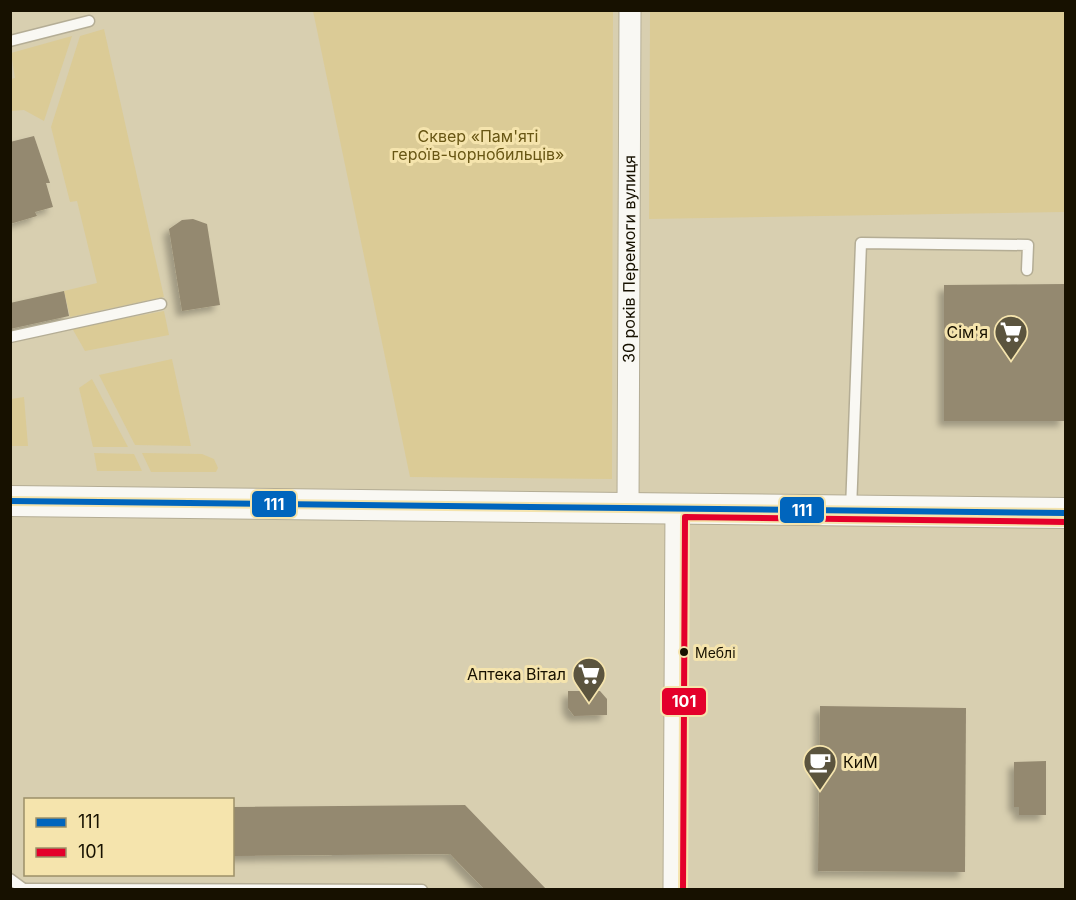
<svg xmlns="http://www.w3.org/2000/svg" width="1076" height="900" font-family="Inter,sans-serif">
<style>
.green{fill:#dbcb96}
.building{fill:#948970;filter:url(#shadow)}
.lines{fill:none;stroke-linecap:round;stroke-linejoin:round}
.lane-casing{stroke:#b4ad95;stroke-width:13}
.street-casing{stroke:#b4ad95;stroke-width:23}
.secondary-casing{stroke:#b4ad95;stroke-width:32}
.lane{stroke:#f9f8f3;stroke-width:10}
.street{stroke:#f9f8f3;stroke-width:21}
.secondary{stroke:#f9f8f3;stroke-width:30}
.bus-1-casing{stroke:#f5e4ad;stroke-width:10}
.bus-2-casing{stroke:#f5e4ad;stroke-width:10}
.bus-1{stroke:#0065bd;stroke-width:6}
.bus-2{stroke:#e4002b;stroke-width:6}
.bus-dot{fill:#171100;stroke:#f5e4ad;stroke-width:2}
.labels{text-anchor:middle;stroke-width:6;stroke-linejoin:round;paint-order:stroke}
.bus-label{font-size:14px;fill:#171100;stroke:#f5e4ad;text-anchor:start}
.park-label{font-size:16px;fill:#685614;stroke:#f5e4ad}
.street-label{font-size:16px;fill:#171100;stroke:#f5e4ad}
.poi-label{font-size:16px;fill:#171100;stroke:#f5e4ad;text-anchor:end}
.line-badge{stroke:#f5e4ad;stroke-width:2}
.badge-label{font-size:16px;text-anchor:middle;font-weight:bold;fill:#fff}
</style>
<defs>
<filter id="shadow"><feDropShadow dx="-5.5" dy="5.5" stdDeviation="3" flood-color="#0004"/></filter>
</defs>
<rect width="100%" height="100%" fill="#d8cfb0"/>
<g class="green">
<polygon points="313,11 613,11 612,479 410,477"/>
<polygon points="650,11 1065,11 1065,212 649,219"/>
<polygon points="104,29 164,297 70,317 64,291 97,283 77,201 70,202 51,127 80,36"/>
<polygon points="72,36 44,121 24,110 11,111 11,79 15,78 11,53"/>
<polygon points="164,311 169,335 85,351 72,328"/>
<polygon points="172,359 191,446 135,445 99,375"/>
<polygon points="92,379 128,447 93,447 79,388"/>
<polygon points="24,397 28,446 11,446 11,399"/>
<polygon points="94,453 134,454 142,471 97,471"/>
<polygon points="142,453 202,454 214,459 218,468 216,472 151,472"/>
</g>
<g class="building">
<polygon points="34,136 50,183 46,183 53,207 35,212 37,216 10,224 10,142"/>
<polygon points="193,219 207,224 220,305 182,311 169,229 182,220"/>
<polygon points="1065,284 1065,421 944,421 944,285"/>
<polygon points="64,291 69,316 10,329 10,303"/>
<polygon points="568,691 600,691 607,699 607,715 574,716 568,708"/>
<polygon points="820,706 966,708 965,872 818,871"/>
<polygon points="1046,761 1046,815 1019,815 1019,807 1014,807 1014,762"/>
<polygon points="465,805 547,890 485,890 450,854 232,856 232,807"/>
</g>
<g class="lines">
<defs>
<g id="lane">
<polyline points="10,41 89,21"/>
<polyline points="10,337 161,304"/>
<polyline points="851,510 861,243 1028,245 1027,270"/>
<polyline points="10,879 25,890"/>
<polyline points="25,889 422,890"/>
</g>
<g id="street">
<path id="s1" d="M628 508 630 10"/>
<polyline points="674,890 676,508"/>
</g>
<polyline id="secondary" points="10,501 1066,513"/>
</defs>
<use href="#lane" class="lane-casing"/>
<use href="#street" class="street-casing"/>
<use href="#secondary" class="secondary-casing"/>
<use href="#lane" class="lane"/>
<use href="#street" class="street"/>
<use href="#secondary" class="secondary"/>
<defs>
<polyline id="bus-1" points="10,501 1066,513"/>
<polyline id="bus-2" points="683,890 685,517 1066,522"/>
</defs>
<use href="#bus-1" class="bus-1-casing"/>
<use href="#bus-2" class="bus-2-casing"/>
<use href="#bus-1" class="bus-1"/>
<use href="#bus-2" class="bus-2"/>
</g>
<defs>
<symbol id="supermarket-pin" viewBox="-11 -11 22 30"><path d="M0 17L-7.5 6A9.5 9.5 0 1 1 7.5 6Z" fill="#5b543e" stroke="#f5e4ad"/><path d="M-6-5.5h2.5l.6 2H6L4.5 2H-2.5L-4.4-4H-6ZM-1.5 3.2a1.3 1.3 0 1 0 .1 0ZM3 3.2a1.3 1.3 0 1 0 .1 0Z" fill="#fff"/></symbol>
<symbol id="cafe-pin" viewBox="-11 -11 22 30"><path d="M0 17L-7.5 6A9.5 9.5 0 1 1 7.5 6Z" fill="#5b543e" stroke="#f5e4ad"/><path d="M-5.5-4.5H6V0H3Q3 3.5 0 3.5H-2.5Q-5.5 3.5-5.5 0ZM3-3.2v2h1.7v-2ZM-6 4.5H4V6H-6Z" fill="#fff"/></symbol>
</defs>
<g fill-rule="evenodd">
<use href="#supermarket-pin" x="992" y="313" width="38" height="52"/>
<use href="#supermarket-pin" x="570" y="655" width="38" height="52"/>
<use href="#cafe-pin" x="801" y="743" width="38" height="52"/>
</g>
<circle class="bus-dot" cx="684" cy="652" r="5"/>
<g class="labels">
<g class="bus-label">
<text x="695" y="658">Меблі</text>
</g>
<g class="park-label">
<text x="478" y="142">Сквер «Пам'яті<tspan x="478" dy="18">героїв-чорнобильців»</tspan></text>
</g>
<g class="street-label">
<text dy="6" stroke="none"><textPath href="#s1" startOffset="249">30 років Перемоги вулиця</textPath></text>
</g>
<g class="poi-label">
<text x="988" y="338">Сім'я</text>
<text x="566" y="680">Аптека Вітал</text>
<text x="843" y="768" text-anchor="start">КиМ</text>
</g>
</g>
<g class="line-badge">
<rect x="251" y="490" width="46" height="28" rx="6" fill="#0065bd"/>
<rect x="779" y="496" width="46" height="28" rx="6" fill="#0065bd"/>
<rect x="661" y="687" width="46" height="29" rx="6" fill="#e4002b"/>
</g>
<g class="badge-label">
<text x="274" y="510">111</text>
<text x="802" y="516">111</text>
<text x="684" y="707">101</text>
</g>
<rect width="1076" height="900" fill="none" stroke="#171100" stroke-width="24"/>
<rect x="24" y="798" width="210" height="78" fill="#f5e4ad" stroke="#9c9068" stroke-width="1.5"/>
<rect x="36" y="818" width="30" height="9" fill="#0065bd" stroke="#9c9068" stroke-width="1.5"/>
<text x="78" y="828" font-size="18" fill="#171100">111</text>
<rect x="36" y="848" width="30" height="9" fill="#e4002b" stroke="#9c9068" stroke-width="1.5"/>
<text x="78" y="858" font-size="18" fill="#171100">101</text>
</svg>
